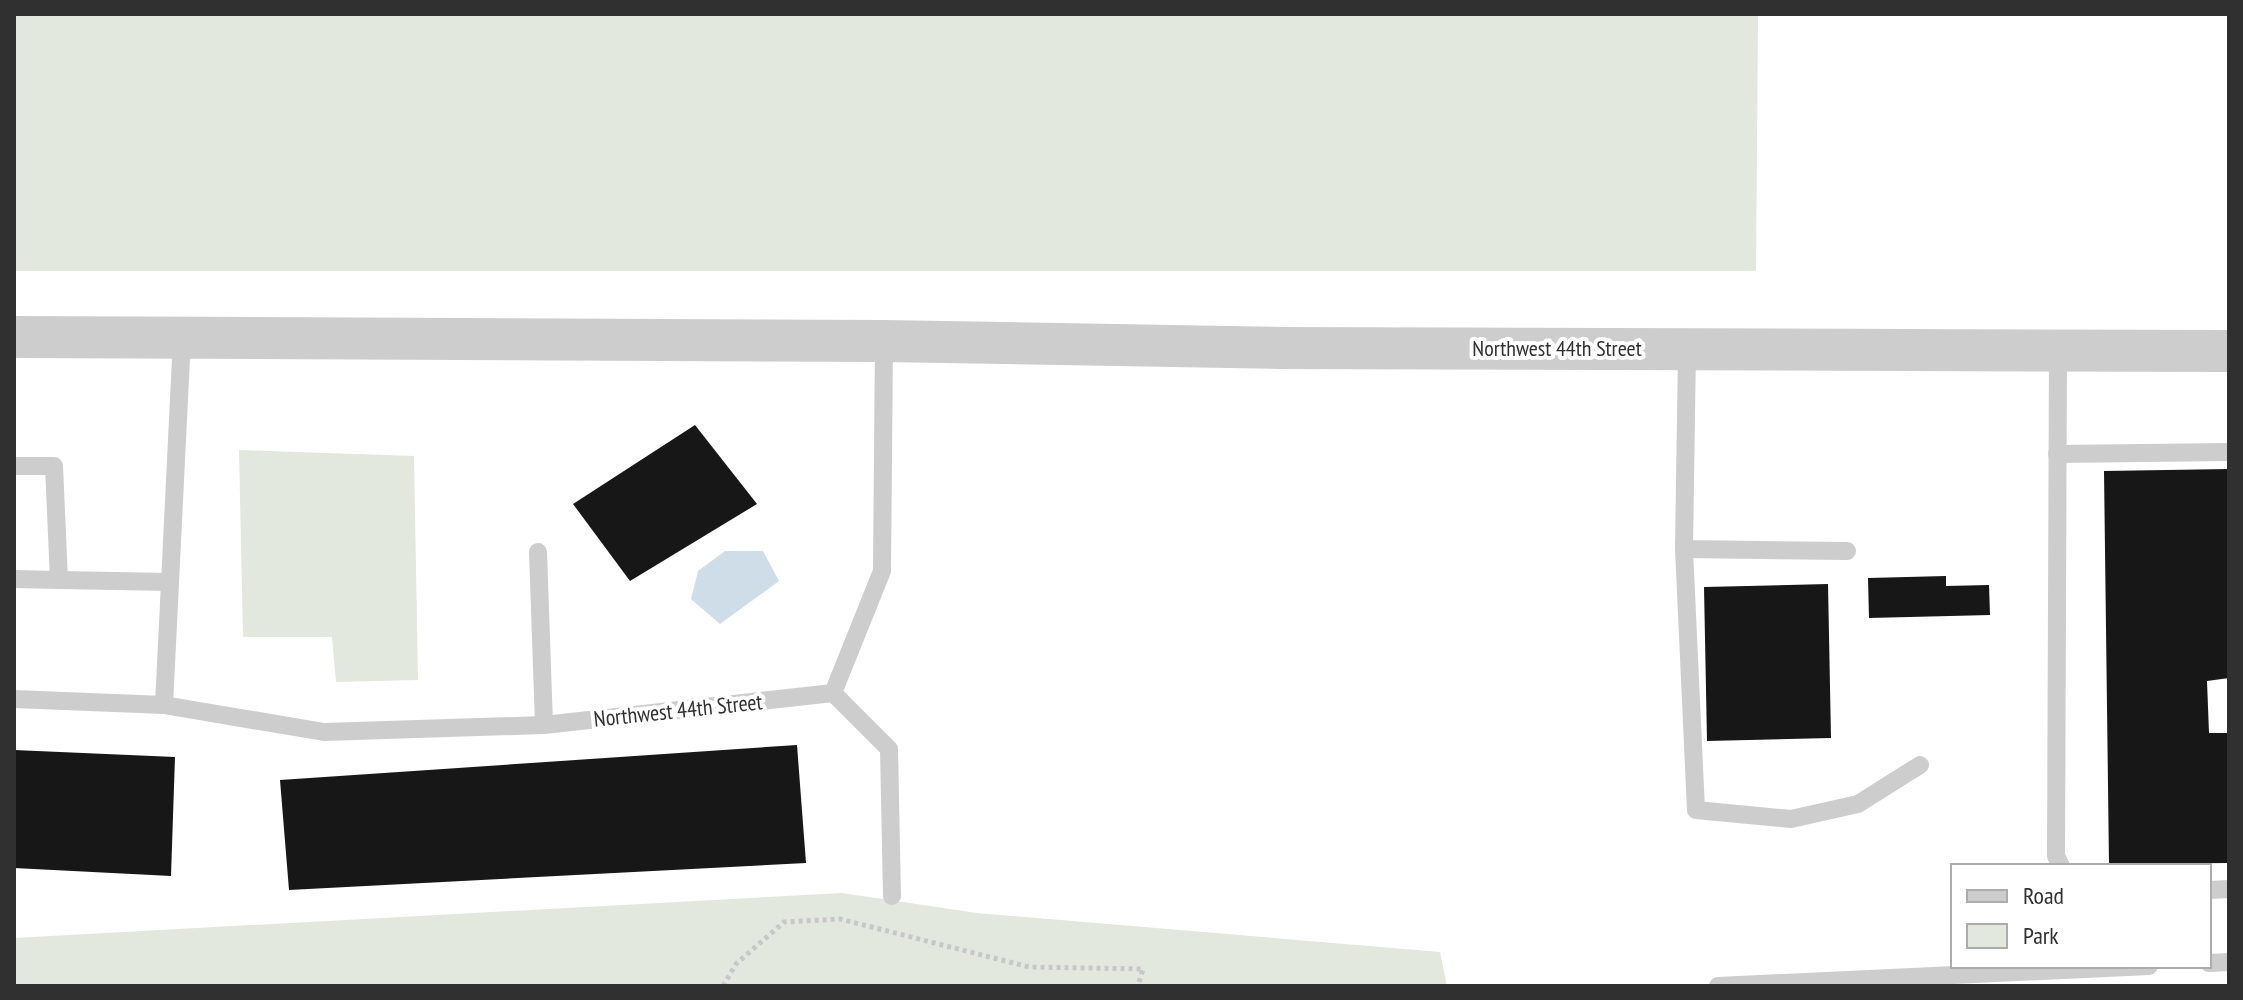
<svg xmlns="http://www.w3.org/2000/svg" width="2243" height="1000" font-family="'PT Sans Narrow',sans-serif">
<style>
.green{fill:#e2e8dd}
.water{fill:#cfdde9}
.building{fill:#171717}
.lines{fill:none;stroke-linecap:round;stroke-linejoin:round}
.path{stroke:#c7c7c7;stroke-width:5;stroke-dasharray:4 4;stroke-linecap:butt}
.service{stroke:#cdcdcd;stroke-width:18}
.tertiary{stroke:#cdcdcd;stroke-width:42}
.labels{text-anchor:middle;stroke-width:8;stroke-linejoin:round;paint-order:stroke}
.street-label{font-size:22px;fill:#303030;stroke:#fff}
</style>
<rect width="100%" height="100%" fill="#fff"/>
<g class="green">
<polygon points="14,14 1758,14 1756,271 14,271"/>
<polygon points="239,450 414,456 418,680 336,682 332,637 243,637"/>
<polygon points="842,893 977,913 1440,952 1447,986 14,986 14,938"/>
</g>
<polygon class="water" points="725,551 763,551 779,581 720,624 691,599 698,571"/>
<g class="building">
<polygon points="695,425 757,504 630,581 573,504"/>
<polygon points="2229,469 2229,678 2207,681 2209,733 2229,733 2229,863 2109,864 2104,471"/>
<polygon points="1946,576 1946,586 1989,585 1990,615 1869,618 1868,578"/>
<polygon points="1828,584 1831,738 1707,741 1704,587"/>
<polygon points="797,745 806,863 289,890 280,780"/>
<polygon points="14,750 175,757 171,876 14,868"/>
</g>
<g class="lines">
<polyline class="path" points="723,986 736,964 784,922 840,919 1029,967 1143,969 1138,986"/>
<g class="service">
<polyline points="1687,349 1684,549 1847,551"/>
<polyline points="2058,350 2056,856 2061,866"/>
<polyline points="2057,454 2229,452"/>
<polyline points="14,466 54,466 59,580 14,579"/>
<polyline points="1684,549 1696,810 1791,819 1858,804 1920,765"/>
<polyline points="538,552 544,725"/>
<polyline points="59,580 170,582"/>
<polyline points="833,693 889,749 892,896"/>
<polyline points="14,699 164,705 324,732 544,725 833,693 882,571 884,341"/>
<polyline points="164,705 182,338"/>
<polyline points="2209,890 2229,889"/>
<polyline points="2209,963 2229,962"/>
<polyline points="1718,986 2149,966"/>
</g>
<polyline class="tertiary" points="14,337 884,341 1281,348 2229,351"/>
</g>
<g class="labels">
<g class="street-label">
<text x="1557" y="356">Northwest 44th Street</text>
<text transform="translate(678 710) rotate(-6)" y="8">Northwest 44th Street</text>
</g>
</g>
<rect width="2243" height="1000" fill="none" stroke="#303030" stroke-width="32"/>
<rect x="1951" y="864" width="260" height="104" fill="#ffffff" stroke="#acacac" stroke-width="2"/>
<rect x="1967" y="890" width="40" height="12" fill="#cdcdcd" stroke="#acacac" stroke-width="2"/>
<text x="2023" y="904" font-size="24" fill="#303030">Road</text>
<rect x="1967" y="924" width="40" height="24" fill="#e2e8dd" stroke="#acacac" stroke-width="2"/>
<text x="2023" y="944" font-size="24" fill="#303030">Park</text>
</svg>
